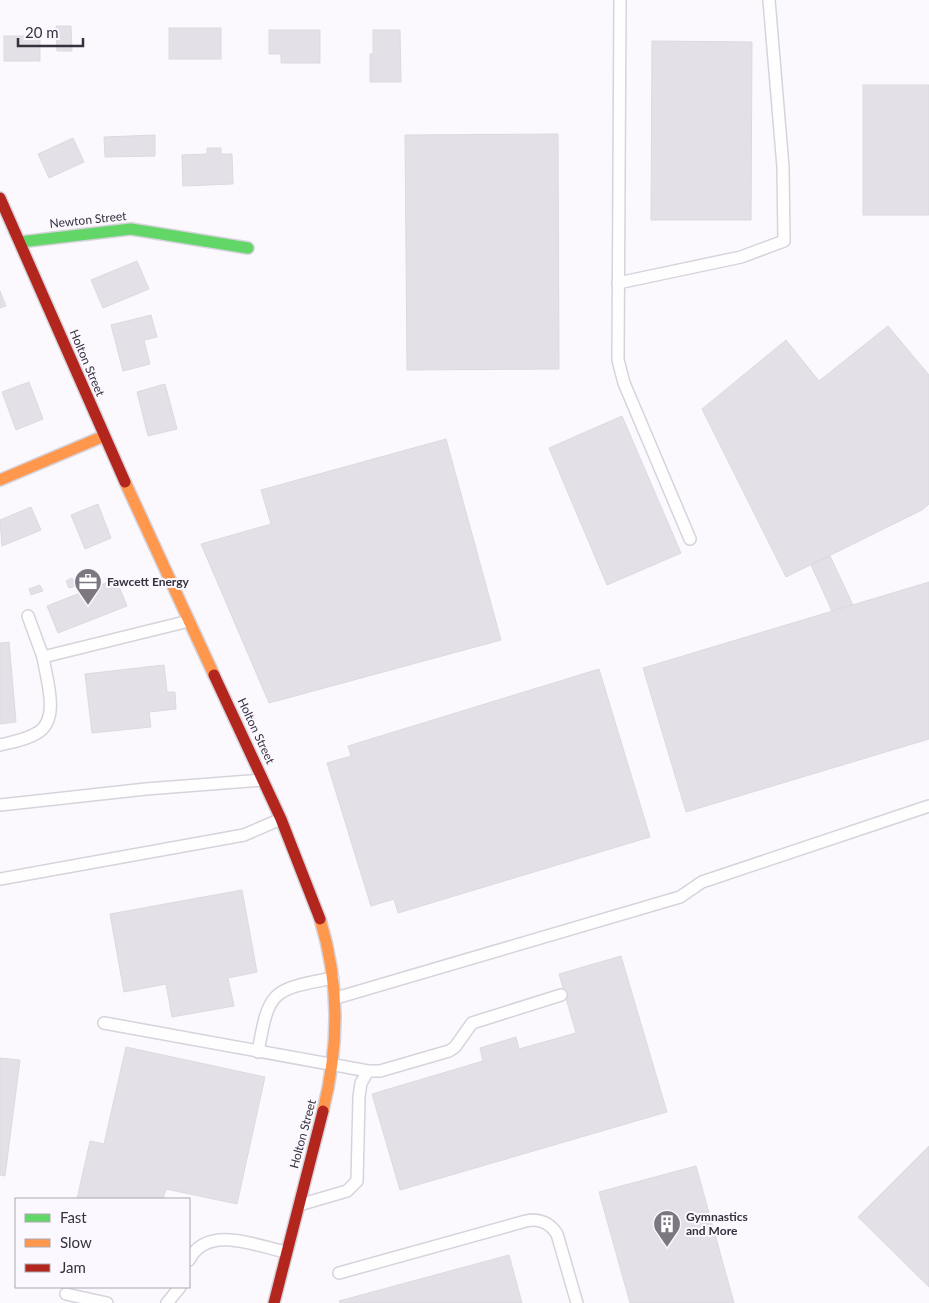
<svg xmlns="http://www.w3.org/2000/svg" width="929" height="1303" font-family="Lato,sans-serif">
<style>
.building{fill:#e4e0e8;stroke:#ddd9e1}
.lines{fill:none;stroke-linecap:round;stroke-linejoin:round}
.lane-casing{stroke:#d7d3dc;stroke-width:14}
.fast-casing{stroke:#d7d3dc;stroke-width:14}
.slow-casing{stroke:#d7d3dc;stroke-width:14}
.jam-casing{stroke:#d7d3dc;stroke-width:14}
.lane{stroke:#fefeff;stroke-width:11}
.fast{stroke:#63d668;stroke-width:11}
.slow{stroke:#ff974d;stroke-width:11}
.jam{stroke:#b3261e;stroke-width:11}
.labels{text-anchor:middle;stroke-width:4;stroke-linejoin:round;paint-order:stroke}
.street-label{font-size:12px;fill:#37313e;stroke:#fbf8ff}
.poi-label{font-size:12px;font-weight:bold;fill:#37313e;stroke:#fbf8ff;text-anchor:start}
</style>
<rect width="100%" height="100%" fill="#fbf9fe"/>
<g class="building">
<polygon points="56,26 71,26 72,51 57,51"/>
<rect x="169" y="28" width="52" height="31"/>
<polygon points="269,30 320,30 320,63 281,63 281,54 269,54"/>
<polygon points="373,30 400,30 401,82 370,82 370,54 373,54"/>
<rect x="4" y="36" width="36" height="25"/>
<polygon points="652,41 752,42 751,220 651,220"/>
<rect x="863" y="85" width="66" height="130"/>
<polygon points="558,134 559,369 407,370 405,135"/>
<polygon points="155,135 155,156 105,157 104,137"/>
<polygon points="73,138 84,162 49,178 38,154"/>
<polygon points="207,148 221,148 221,154 232,154 233,184 183,186 182,155 207,154"/>
<polygon points="137,261 149,289 103,308 91,280"/>
<polygon points="0,291 6,306 0,308"/>
<polygon points="151,315 157,337 144,340 150,364 123,371 111,325"/>
<polygon points="888,326 929,375 929,504 922,510 786,577 702,409 786,340 819,381"/>
<polygon points="29,382 43,419 16,430 2,392"/>
<polygon points="165,384 177,429 148,436 137,392"/>
<polygon points="622,416 681,553 607,585 549,448"/>
<polygon points="446,439 501,640 269,703 201,544 271,524 261,490"/>
<polygon points="98,504 111,538 85,549 71,515"/>
<polygon points="31,507 41,530 2,546 0,520"/>
<polygon points="830,556 853,605 832,611 811,565"/>
<polygon points="72,578 76,586 69,588 66,581"/>
<polygon points="116,579 127,606 58,633 47,606"/>
<polygon points="929,582 929,739 686,812 643,668"/>
<polygon points="40,585 43,591 31,595 29,589"/>
<polygon points="9,642 16,722 0,724 0,643"/>
<polygon points="164,665 167,692 175,692 176,709 149,712 151,727 92,733 85,674"/>
<polygon points="599,669 650,837 398,913 394,899 371,906 327,763 351,756 348,746"/>
<polygon points="242,890 257,972 228,978 234,1006 172,1017 166,984 124,992 110,914"/>
<polygon points="621,956 667,1112 400,1190 372,1094 483,1061 480,1048 516,1037 519,1049 576,1033 559,974"/>
<polygon points="126,1047 265,1077 237,1204 166,1189 163,1199 77,1199 90,1141 104,1144"/>
<polygon points="0,1058 20,1060 5,1176 0,1175"/>
<polygon points="929,1146 929,1287 858,1217"/>
<polygon points="696,1166 734,1303 630,1303 599,1192"/>
<polygon points="509,1255 522,1303 340,1303 339,1301"/>
</g>
<g class="lines">
<defs>
<g id="lane">
<polyline points="620,0 618,360 624,383 690,539"/>
<polyline points="618,283 741,257 784,241 783,167 769,0"/>
<polyline points="28,616 43,657"/>
<path d="M0 745C12 742 26 740 37 733 61 720 46 678 43 657L189 621"/>
<polyline points="0,805 146,789 262,780"/>
<polyline points="0,879 244,835 281,819"/>
<polyline points="336,998 680,897 702,882 929,806"/>
<polyline points="104,1023 368,1071 380,1071 449,1051 455,1047 472,1023 561,995"/>
<path d="M258 1052C269 990 271 990 333 978"/>
<polyline points="299,1205 347,1191 357,1181 359,1097 361,1083 368,1071"/>
<path d="M189 1260C207 1224 257 1246 286 1252"/>
<path d="M339 1273 526 1221C539 1218 550 1223 557 1234L577 1303"/>
<polyline points="66,1294 107,1303"/>
<polyline points="167,1303 180,1287"/>
</g>
<polyline id="fast" points="20,242 131,229 248,248"/>
<g id="slow">
<polyline points="0,480 104,436"/>
<polyline points="125,482 214,675"/>
<path d="M320 919C340 984 339 1046 323 1111"/>
</g>
<g id="jam">
<polyline points="0,198 125,482"/>
<polyline points="214,675 281,819 320,919"/>
<polyline points="274,1303 323,1111"/>
</g>
</defs>
<use href="#lane" class="lane-casing"/>
<use href="#fast" class="fast-casing"/>
<use href="#slow" class="slow-casing"/>
<use href="#jam" class="jam-casing"/>
<use href="#lane" class="lane"/>
<use href="#fast" class="fast"/>
<use href="#slow" class="slow"/>
<use href="#jam" class="jam"/>
</g>
<defs>
<symbol id="office-pin" viewBox="-11 -11 22 30"><path d="M0 17L-7.5 6A9.5 9.5 0 1 1 7.5 6Z" fill="#7c7781" stroke="#fbf8ff"/><path d="M-6-3h4V-5.5h4V-3h4V5H-6ZM-1-4.5V-3h2v-1.5ZM-6 0V1H6V0Z" fill="#fff"/></symbol>
<symbol id="building-pin" viewBox="-11 -11 22 30"><path d="M0 17L-7.5 6A9.5 9.5 0 1 1 7.5 6Z" fill="#7c7781" stroke="#fbf8ff"/><path d="M-4-6H4V6H1V3H-1V6H-4ZM-2.5-4.3h1.7v1.8h-1.7ZM.8-4.3h1.7v1.8H.8ZM-2.5-1h1.7V.8h-1.7ZM.8-1h1.7V.8H.8Z" fill="#fff"/></symbol>
</defs>
<g fill-rule="evenodd">
<use href="#office-pin" x="72" y="566" width="32" height="43"/>
<use href="#building-pin" x="651" y="1208" width="32" height="43"/>
</g>
<g class="labels">
<g class="street-label">
<text transform="translate(88 220) rotate(-6)" y="4">Newton Street</text>
<text transform="translate(87 363) rotate(67)" y="4">Holton Street</text>
<text transform="translate(256 731) rotate(65)" y="4">Holton Street</text>
<text transform="translate(303 1134) rotate(-75)" y="4">Holton Street</text>
</g>
<g class="poi-label">
<text x="107" y="586">Fawcett Energy</text>
<text x="686" y="1221">Gymnastics<tspan x="686" dy="14">and More</tspan></text>
</g>
</g>
<rect x="15" y="1198" width="175" height="90" fill="#fbf8ff" stroke="#ada8b2"/>
<rect x="25" y="1214" width="25" height="8" fill="#63d668" stroke="#ada8b2"/>
<text x="60" y="1223" font-size="15" fill="#37313e">Fast</text>
<rect x="25" y="1239" width="25" height="8" fill="#ff974d" stroke="#ada8b2"/>
<text x="60" y="1248" font-size="15" fill="#37313e">Slow</text>
<rect x="25" y="1264" width="25" height="8" fill="#b3261e" stroke="#ada8b2"/>
<text x="60" y="1273" font-size="15" fill="#37313e">Jam</text>
<path d="M18 38v8h65v-8" fill="none" stroke="#37313e" stroke-width="2.5"/>
<text x="25" y="38" font-size="15" fill="#37313e" stroke="#fbf8ff" stroke-width="4" paint-order="stroke">20 m</text>
</svg>
